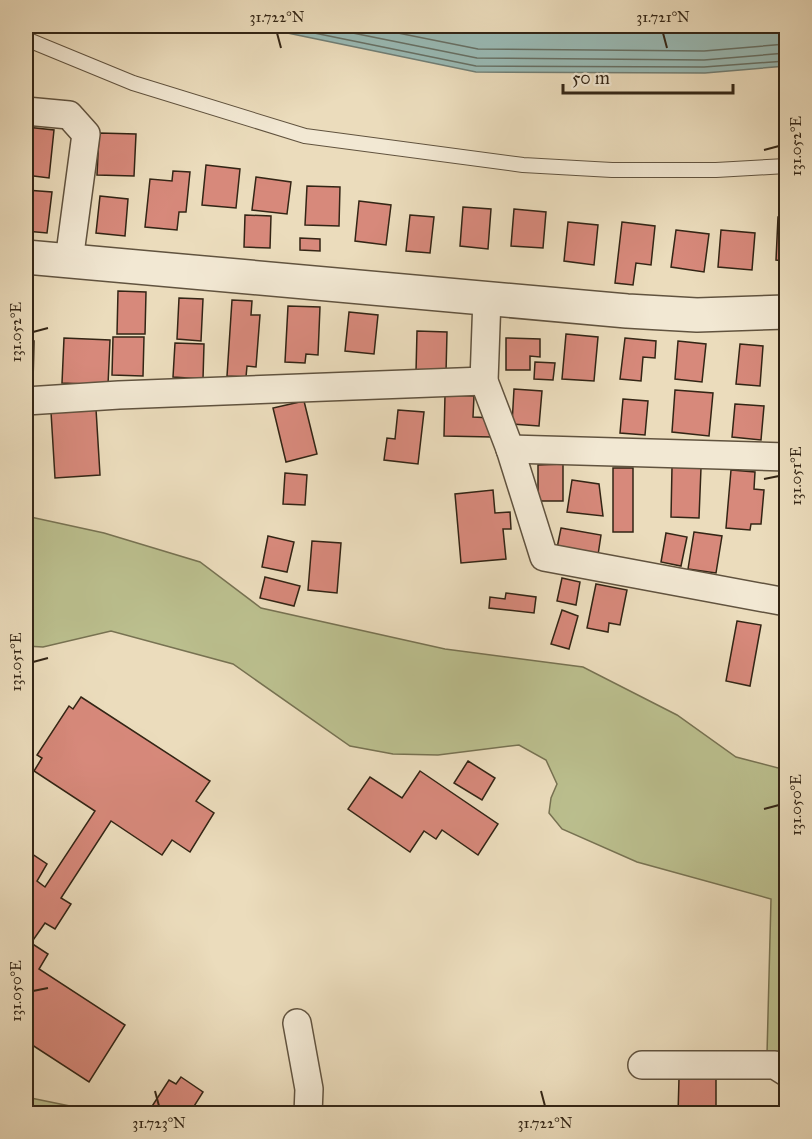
<svg xmlns="http://www.w3.org/2000/svg" width="812" height="1139" font-family="'IM FELL Great Primer',serif">
<style>
.green{fill:#bbbf8e;stroke:#777252;stroke-width:1.5}
.water{fill:#99bab5;stroke:#707e75;stroke-width:1.5}
.lines{fill:none;stroke-linecap:round;stroke-linejoin:round}
.shore{stroke:#667065;stroke-width:1.5}
.building{fill:#d7897b;stroke:#332515;stroke-width:1.5}
.service-casing{stroke:#61533f;stroke-width:16}
.minor-casing{stroke:#61533f;stroke-width:30}
.tertiary-casing{stroke:#61533f;stroke-width:36}
.service{stroke:#f2e8d3;stroke-width:14}
.minor{stroke:#f2e8d3;stroke-width:27}
.tertiary{stroke:#f2e8d3;stroke-width:33}
.ticks{fill:none;stroke:#332515;stroke-width:2}
.neatline{fill:none;stroke:#332515;stroke-width:2}
.ticks-label{font-size:15px;text-anchor:middle;fill:#332515}
</style>
<rect width="100%" height="100%" fill="#ebdcbc"/>
<filter id="stains"><feTurbulence type="fractalNoise" baseFrequency=".00333" numOctaves="4"/><feColorMatrix values="0 0 0 0 .2 0 0 0 0 .09 0 0 0 0 .02 0 0 0 .5 -.17"/></filter>
<radialGradient id="worn" r=".72"><stop offset=".6" stop-color="#630" stop-opacity="0"/><stop offset="1" stop-color="#630" stop-opacity=".3"/></radialGradient>
<g class="green">
<polygon points="26,516 104,533 200,562 261,608 445,649 583,667 677,715 736,757 786,770 786,1062 767,1054 771,899 637,862 562,829 549,813 551,798 557,784 546,760 519,745 438,755 393,754 350,746 233,664 111,631 43,647 26,646"/>
<polygon points="26,1097 104,1113 26,1113"/>
</g>
<polygon class="water" points="262,26 786,26 786,66 705,73 476,72 273,30"/>
<g class="lines">
<g class="shore">
<polyline points="280,26 476,66 704,67 786,61"/>
<polyline points="318,26 477,58 704,60 786,53"/>
<polyline points="363,26 478,49 704,51 786,44"/>
</g>
</g>
<g class="building">
<polygon points="26,127 54,130 49,178 26,175"/>
<polygon points="99,133 136,134 134,176 97,175"/>
<polygon points="206,165 240,169 236,208 202,205"/>
<polygon points="173,171 190,172 186,212 179,212 177,230 145,227 150,179 172,181"/>
<polygon points="256,177 291,182 287,214 252,210"/>
<polygon points="307,186 340,187 339,226 305,225"/>
<polygon points="26,190 52,192 47,233 26,231"/>
<polygon points="100,196 128,199 125,236 96,233"/>
<polygon points="359,201 391,205 386,245 355,241"/>
<polygon points="463,207 491,209 488,249 460,246"/>
<polygon points="514,209 546,212 543,248 511,246"/>
<polygon points="245,215 271,216 270,248 244,247"/>
<polygon points="410,215 434,217 430,253 406,251"/>
<polygon points="778,217 786,218 786,261 776,260"/>
<polygon points="568,222 598,225 594,265 564,261"/>
<polygon points="622,222 655,226 651,265 636,263 633,285 615,283"/>
<polygon points="676,230 709,234 704,272 671,267"/>
<polygon points="721,230 755,233 752,270 718,267"/>
<polygon points="300,238 320,239 320,251 300,250"/>
<polygon points="118,291 146,292 145,334 117,334"/>
<polygon points="179,298 203,299 201,341 177,339"/>
<polygon points="232,300 252,301 251,315 260,315 256,367 247,366 246,377 227,376"/>
<polygon points="288,306 320,307 318,355 306,354 305,363 285,362"/>
<polygon points="349,312 378,315 374,354 345,351"/>
<polygon points="417,331 447,332 446,373 416,372"/>
<polygon points="566,334 598,337 594,381 562,379"/>
<polygon points="113,337 144,337 143,376 112,375"/>
<polygon points="64,338 110,340 108,385 62,383"/>
<polygon points="506,338 540,339 540,357 530,356 530,370 506,370"/>
<polygon points="625,338 656,341 655,358 643,357 641,381 620,379"/>
<polygon points="26,341 34,341 33,383 26,383"/>
<polygon points="678,341 706,344 702,382 675,379"/>
<polygon points="175,343 204,344 203,379 173,377"/>
<polygon points="740,344 763,346 760,386 736,384"/>
<polygon points="535,362 555,363 553,380 534,379"/>
<polygon points="514,389 542,391 539,426 512,424"/>
<polygon points="675,390 713,393 709,436 672,432"/>
<polygon points="445,395 474,396 473,417 493,418 492,437 444,436"/>
<polygon points="623,399 648,401 645,435 620,433"/>
<polygon points="304,401 317,454 286,462 273,408"/>
<polygon points="735,404 764,406 761,440 732,437"/>
<polygon points="96,409 100,475 55,478 51,412"/>
<polygon points="398,410 424,412 418,464 384,460 387,438 395,439"/>
<polygon points="563,464 563,501 538,501 538,465"/>
<polygon points="672,467 701,468 699,518 671,517"/>
<rect x="613" y="468" width="20" height="64"/>
<polygon points="731,470 755,472 754,489 764,490 761,524 751,524 750,530 726,528"/>
<polygon points="285,473 307,475 305,505 283,504"/>
<polygon points="572,480 599,484 603,516 567,512"/>
<polygon points="493,490 495,513 510,512 511,529 503,529 506,559 461,563 455,494"/>
<polygon points="561,528 601,535 598,555 557,548"/>
<polygon points="694,532 722,536 716,573 688,569"/>
<polygon points="666,533 687,537 681,566 661,562"/>
<polygon points="268,536 294,542 287,572 262,567"/>
<polygon points="312,541 341,543 337,593 308,590"/>
<polygon points="265,577 300,586 294,606 260,598"/>
<polygon points="562,578 580,582 576,605 557,601"/>
<polygon points="596,584 627,590 620,625 609,623 608,632 587,628"/>
<polygon points="506,593 536,597 534,613 489,608 490,597 505,599"/>
<polygon points="562,610 578,616 569,649 551,644"/>
<polygon points="737,621 761,625 750,686 726,681"/>
<polygon points="81,697 210,781 196,801 214,813 190,852 172,840 162,855 111,821 61,898 71,904 55,929 45,923 31,943 48,954 39,969 125,1025 89,1082 26,1041 26,917 29,912 26,910 26,850 47,864 37,881 45,887 95,811 34,771 42,758 37,755 69,706 73,709"/>
<polygon points="468,761 495,778 482,800 454,783"/>
<polygon points="420,771 498,824 478,855 442,830 436,839 424,831 410,852 348,809 370,777 402,798"/>
<polygon points="181,1077 203,1092 191,1111 195,1114 152,1114 149,1111 169,1080 176,1084"/>
<polygon points="679,1078 716,1078 716,1114 678,1114"/>
</g>
<g class="lines">
<defs>
<polyline id="service" points="26,39 133,83 305,136 523,165 612,170 716,170 786,166"/>
<g id="minor">
<polyline points="26,111 69,115 86,134 69,261"/>
<polyline points="487,298 484,381 510,449 544,557 786,602"/>
<polyline points="26,401 119,395 484,381"/>
<polyline points="510,449 786,457"/>
<polyline points="297,1023 309,1089 308,1114"/>
<polyline points="642,1065 775,1065 786,1072"/>
</g>
<polyline id="tertiary" points="26,257 627,311 697,315 786,312"/>
</defs>
<use href="#service" class="service-casing"/>
<use href="#minor" class="minor-casing"/>
<use href="#tertiary" class="tertiary-casing"/>
<use href="#service" class="service"/>
<use href="#minor" class="minor"/>
<use href="#tertiary" class="tertiary"/>
</g>
<path class="ticks" d="M277 33 281 48M663 33 667 48M764 150 779 146M33 332 48 328M764 479 779 476M33 662 48 658M764 809 779 805M33 991 48 988M155 1091 159 1106M541 1091 545 1106"/>
<rect width="812" height="1139" fill="none" stroke="#ebdcbc" stroke-width="66"/>
<path d="M563 84v9h170v-9" fill="none" stroke="#332515" stroke-width="3"/>
<text x="572" y="84" font-size="18" fill="#332515" stroke="#f2e8d3" stroke-width="4.5" paint-order="stroke">50 m</text>
<rect x="33" y="33" width="746" height="1073" class="neatline"/>
<g class="ticks-label">
<text x="277" y="22">31.722°N</text>
<text x="663" y="22">31.721°N</text>
<text transform="translate(796 146) rotate(-90)" y="5">131.052°E</text>
<text transform="translate(16 332) rotate(-90)" y="5">131.052°E</text>
<text transform="translate(796 476) rotate(-90)" y="5">131.051°E</text>
<text transform="translate(16 662) rotate(-90)" y="5">131.051°E</text>
<text transform="translate(796 805) rotate(-90)" y="5">131.050°E</text>
<text transform="translate(16 991) rotate(-90)" y="5">131.050°E</text>
<text x="159" y="1128">31.723°N</text>
<text x="545" y="1128">31.722°N</text>
</g>
<rect width="100%" height="100%" filter="url(#stains)"/>
<rect width="100%" height="100%" fill="url(#worn)"/>
</svg>
